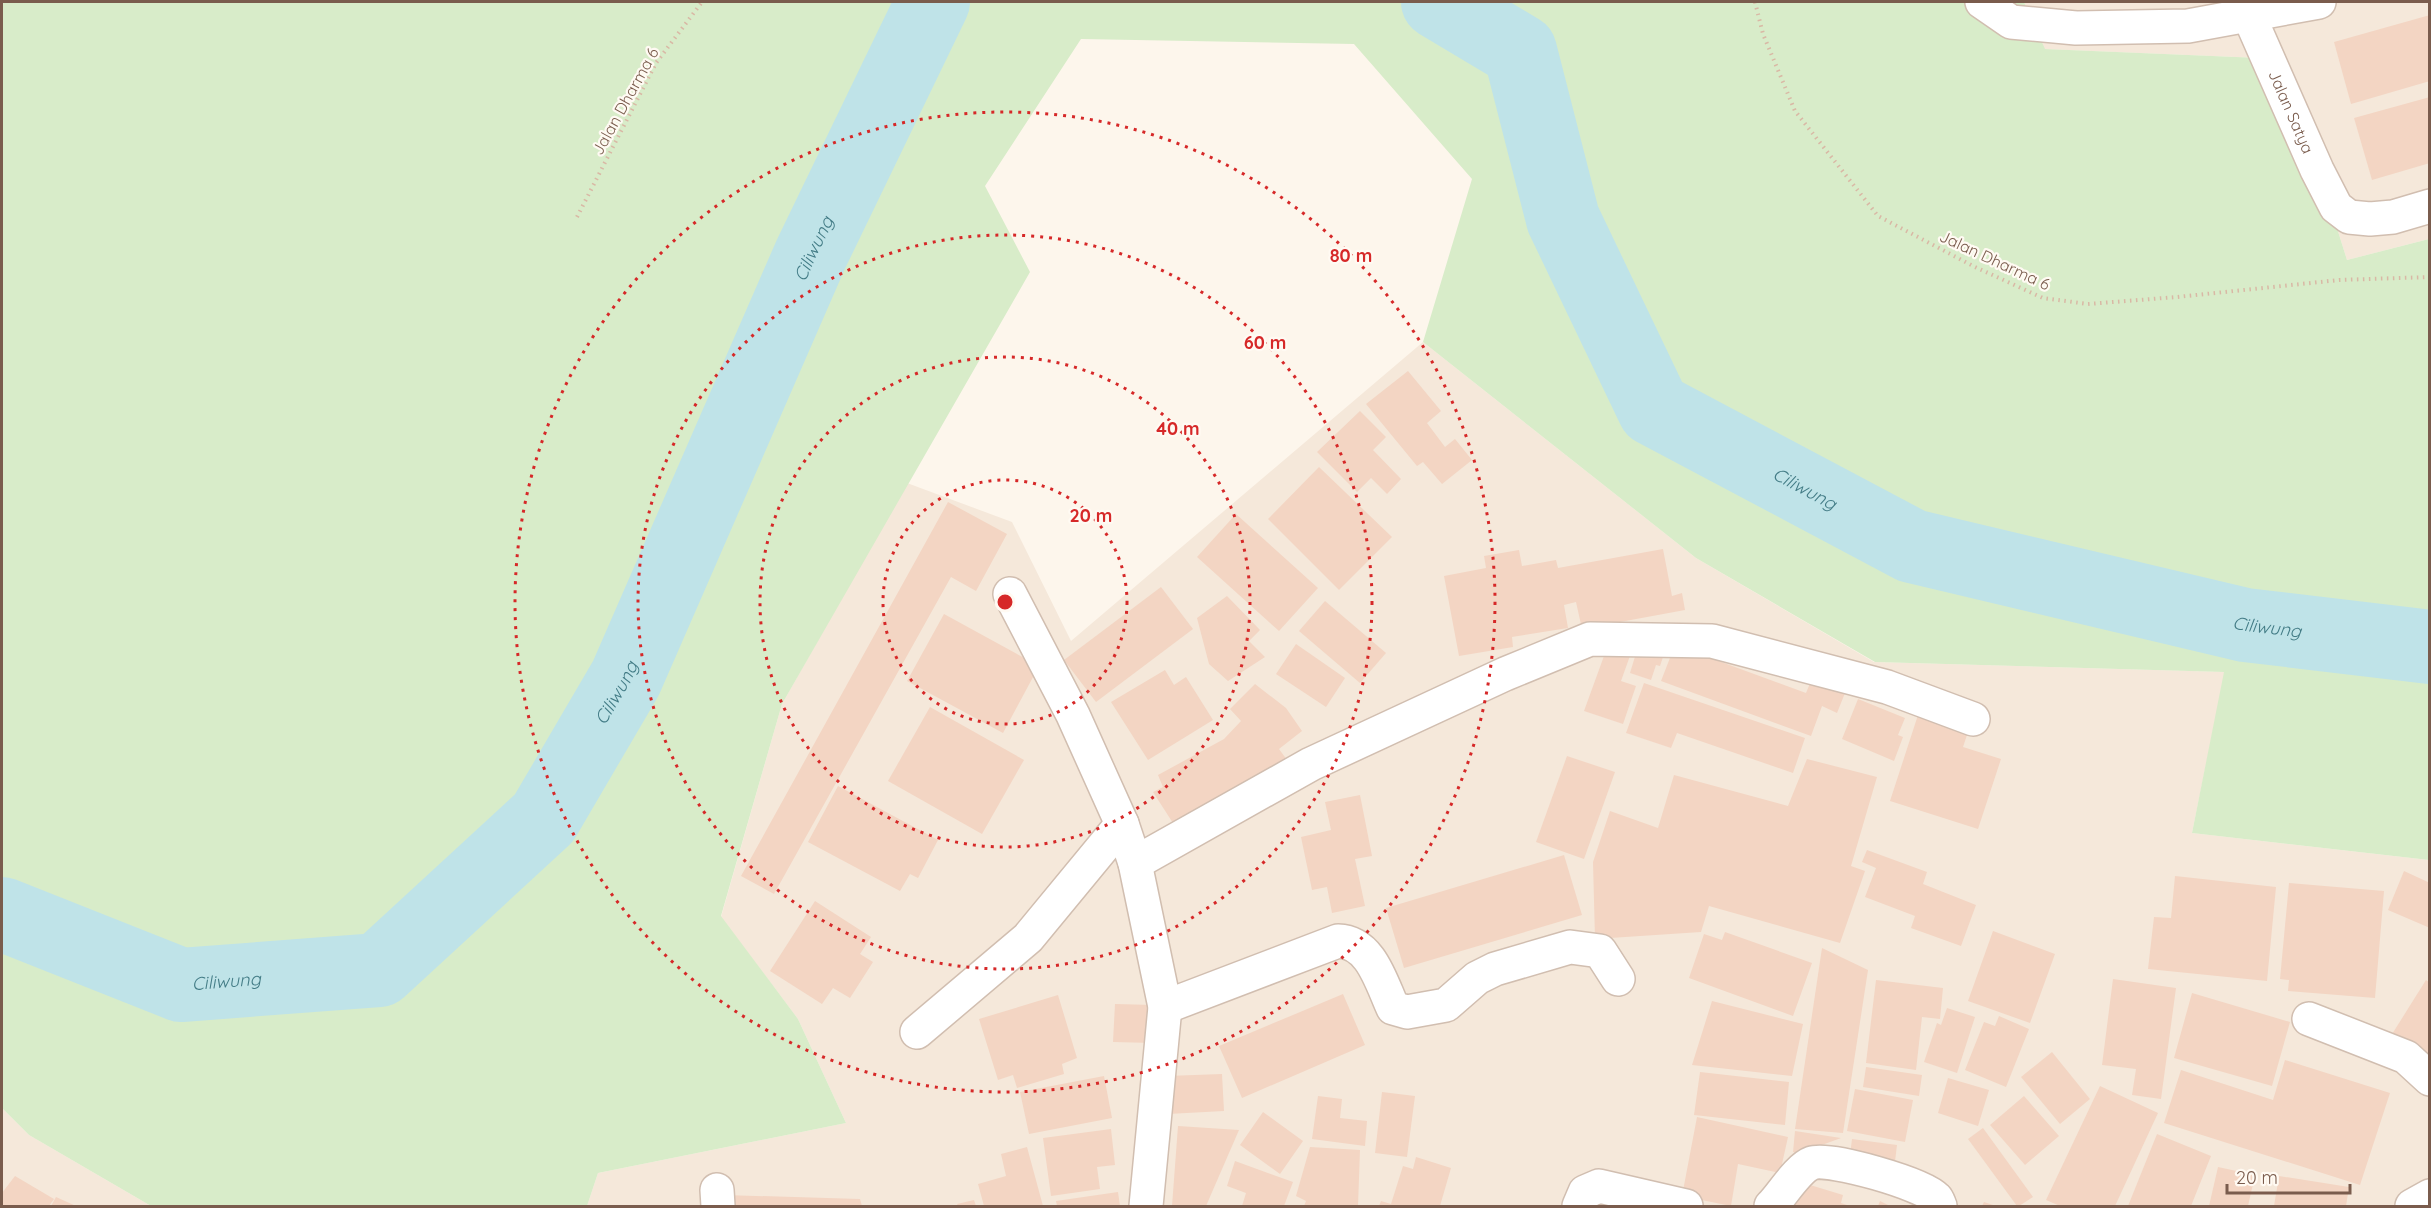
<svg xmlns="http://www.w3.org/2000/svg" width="2431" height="1208" font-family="Quicksand,sans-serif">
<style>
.residential{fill:#f5e8da}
.green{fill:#d8ecc9}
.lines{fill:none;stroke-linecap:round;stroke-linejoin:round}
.river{stroke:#bfe3e8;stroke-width:74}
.building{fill:#f3d5c3}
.minor-casing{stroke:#d1beb0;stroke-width:36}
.path{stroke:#d9b8a5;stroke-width:4;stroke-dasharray:1.5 4.5;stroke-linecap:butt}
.minor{stroke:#fff;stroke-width:33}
.ring{fill:none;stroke:#d62828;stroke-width:3;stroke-dasharray:3 6}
.labels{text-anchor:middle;stroke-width:4.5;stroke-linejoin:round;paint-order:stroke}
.street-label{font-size:16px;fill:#7a5c4d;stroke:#fffaf3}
.water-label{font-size:18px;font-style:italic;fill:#437c86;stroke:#fffaf3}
.centre{fill:#d62828;stroke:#fffaf3;stroke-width:3}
.ring-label{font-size:18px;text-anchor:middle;font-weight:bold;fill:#d62828;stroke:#fffaf3;stroke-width:4.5;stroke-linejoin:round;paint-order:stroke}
</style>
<rect width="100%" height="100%" fill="#fdf6ec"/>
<g class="residential">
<polygon points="2024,2 2429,2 2429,239 2347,260 2284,59 2044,49"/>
<polygon points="1423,342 1696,558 1874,662 2225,672 2192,833 2429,860 2429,1206 587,1206 598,1173 846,1123 798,1019 721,917 782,704 907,483 1012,522 1071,641"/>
<polygon points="2,1108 29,1135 151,1206 2,1206"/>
</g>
<polygon class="green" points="2,2 2024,2 2045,49 2284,59 2347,260 2429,239 2429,860 2192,833 2224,672 1875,662 1696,558 1423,342 1472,179 1354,44 1081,39 985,186 1030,272 782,704 721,916 798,1019 846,1123 598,1173 587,1206 151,1206 29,1135 2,1108"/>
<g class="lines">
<g class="river">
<path id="s1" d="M1438 2 1520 51 1563 219 1654 409 1912 546 2245 625 2430 647"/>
<path id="s2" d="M2 914 181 985 379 970 544 818 626 678 811 254 933 2"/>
</g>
</g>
<g class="building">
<polygon points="2430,15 2430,81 2351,104 2334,42"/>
<polygon points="2430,97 2430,163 2372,180 2354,118"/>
<polygon points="1408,371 1441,411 1427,423 1445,447 1455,439 1472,460 1442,484 1423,462 1417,466 1366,404"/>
<polygon points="1360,411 1386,437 1373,450 1401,479 1387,494 1371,478 1357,492 1317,452"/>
<polygon points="1319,467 1392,537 1339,590 1268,519"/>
<polygon points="948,502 1007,534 976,591 951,577 774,894 741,876"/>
<polygon points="1236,514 1318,588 1279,631 1197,557"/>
<polygon points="1663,549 1672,596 1682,593 1685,610 1582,629 1576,602 1564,605 1568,628 1512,637 1513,647 1459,656 1444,576 1486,568 1484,556 1519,550 1522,566 1556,560 1558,568"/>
<polygon points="1161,587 1193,629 1096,702 1064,660"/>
<polygon points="1227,596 1260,630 1249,641 1265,657 1228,681 1209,664 1197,618"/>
<polygon points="1325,601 1386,653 1360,683 1299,631"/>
<polygon points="944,614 1039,666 1003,733 907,681"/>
<polygon points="1296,644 1345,678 1326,707 1276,674"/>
<polygon points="1608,645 1631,653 1621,681 1636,686 1623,724 1584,711"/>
<polygon points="1675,645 1806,693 1811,681 1845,693 1837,713 1822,706 1811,736 1661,681"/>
<polygon points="1637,650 1663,657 1660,666 1656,665 1651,680 1630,673"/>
<polygon points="1165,670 1174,685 1186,677 1213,720 1148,760 1111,702"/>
<polygon points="1644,683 1805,738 1793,773 1677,733 1671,748 1626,733"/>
<polygon points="1255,684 1286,708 1302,731 1279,749 1290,764 1180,834 1153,792 1163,787 1158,775 1224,739 1241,721 1230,709"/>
<polygon points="1858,699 1905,718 1898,735 1903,737 1894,761 1842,739"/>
<polygon points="930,707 1024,760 982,834 888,781"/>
<polygon points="1918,715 1968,732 1963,747 2001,759 1978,829 1890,801"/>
<polygon points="1567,756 1615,772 1584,859 1536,842"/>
<polygon points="1807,759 1877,777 1851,866 1865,871 1840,943 1709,906 1701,932 1595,939 1593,862 1610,811 1658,828 1674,775 1788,806"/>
<polygon points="838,786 938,840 918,878 910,874 900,891 808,842"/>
<polygon points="1360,795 1372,856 1355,859 1365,906 1332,913 1327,887 1312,890 1301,837 1331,830 1325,802"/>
<polygon points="1867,850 1927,872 1923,884 1976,905 1961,946 1911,928 1915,916 1865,897 1876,868 1862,862"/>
<polygon points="1564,855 1582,915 1404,968 1386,908"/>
<polygon points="2404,871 2430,883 2430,928 2388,910"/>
<polygon points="2175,876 2276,887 2267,981 2148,969 2154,917 2171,918"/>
<polygon points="2289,883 2384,891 2375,998 2288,991 2289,980 2280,979"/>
<polygon points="815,901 871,937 860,954 873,962 850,998 833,988 822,1004 770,971"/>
<polygon points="1993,931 2055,954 2030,1023 1968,1001"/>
<polygon points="1725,932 1812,963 1793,1016 1689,978 1704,934 1722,940"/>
<polygon points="1822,948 1868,970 1843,1133 1795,1129"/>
<polygon points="2113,979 2176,988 2161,1099 2132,1095 2136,1069 2102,1065"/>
<polygon points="1876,980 1943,988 1940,1019 1922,1017 1916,1070 1866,1063"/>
<polygon points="2426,980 2430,983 2430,1064 2389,1039"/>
<polygon points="2192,993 2290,1022 2272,1086 2174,1058"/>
<polygon points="1343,994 1365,1045 1242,1098 1219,1046"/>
<polygon points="1058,995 1077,1058 1062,1064 1064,1074 1017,1088 1013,1075 998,1080 979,1019"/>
<polygon points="1712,1001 1803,1024 1792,1076 1692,1065"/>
<polygon points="1115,1004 1154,1005 1153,1043 1113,1042"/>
<polygon points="1947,1008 1975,1017 1957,1073 1924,1062 1937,1023 1941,1025"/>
<polygon points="1999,1016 2029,1029 2006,1087 1965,1070 1984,1022 1995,1026"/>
<polygon points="2052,1052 2090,1099 2060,1124 2021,1077"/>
<polygon points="2285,1060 2390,1093 2360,1185 2164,1123 2181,1070 2273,1100"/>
<polygon points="1866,1067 1922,1075 1919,1096 1863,1087"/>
<polygon points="1700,1072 1789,1082 1785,1125 1694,1115"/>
<polygon points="1222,1074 1224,1111 1168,1114 1167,1076"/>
<polygon points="1104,1076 1112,1118 1029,1134 1020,1092"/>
<polygon points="1948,1078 1989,1090 1978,1126 1938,1113"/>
<polygon points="2100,1086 2158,1113 2115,1206 2060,1206 2046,1200"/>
<polygon points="1855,1089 1913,1100 1905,1142 1847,1131"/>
<polygon points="1382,1092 1415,1096 1407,1157 1375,1153"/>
<polygon points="1318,1096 1342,1099 1340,1118 1367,1121 1365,1146 1312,1139"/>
<polygon points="2024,1096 2059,1136 2025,1165 1990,1125"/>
<polygon points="1263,1112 1303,1141 1280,1174 1240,1145"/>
<polygon points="1697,1117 1788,1137 1780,1173 1738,1164 1731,1206 1682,1196"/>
<polygon points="1178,1126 1239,1130 1206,1206 1172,1206"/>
<polygon points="1983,1128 2033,1197 2019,1206 2017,1206 1968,1139"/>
<polygon points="1111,1129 1115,1165 1097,1167 1100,1189 1051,1196 1043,1138"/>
<polygon points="1795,1131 1841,1138 1800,1153 1793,1152"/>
<polygon points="2157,1134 2211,1156 2191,1206 2128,1206"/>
<polygon points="1852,1139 1897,1145 1894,1170 1849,1163"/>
<polygon points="1027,1147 1043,1206 984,1206 978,1184 1006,1176 1001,1154"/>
<polygon points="1310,1147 1360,1150 1358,1206 1304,1206 1306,1201 1296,1196"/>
<polygon points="1416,1157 1451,1168 1440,1206 1379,1206 1381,1201 1391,1204 1403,1166 1413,1169"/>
<polygon points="1235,1161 1293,1182 1284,1206 1242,1206 1246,1193 1227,1186"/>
<polygon points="2218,1167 2255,1175 2248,1206 2209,1206"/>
<polygon points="15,1176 54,1199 49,1206 2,1206 2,1193"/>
<polygon points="2279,1176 2349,1187 2346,1206 2274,1206"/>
<polygon points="1797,1181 1843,1195 1841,1203 1850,1206 1789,1206"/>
<polygon points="1118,1192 1120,1206 1057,1206 1056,1201"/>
<polygon points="724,1195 860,1199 862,1206 725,1206"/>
<polygon points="56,1197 76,1206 51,1206"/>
<polygon points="974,1200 976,1206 958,1206 957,1204"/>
<polygon points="1880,1201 1890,1206 1878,1206"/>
<polygon points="1984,1202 1996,1206 1982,1206"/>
</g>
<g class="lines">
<defs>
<g id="minor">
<polyline points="1982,2 2011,22 2076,28 2188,26 2319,2"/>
<path id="s3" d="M2243 2 2317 170 2336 207 2349 217 2370 219 2393 217 2430 206"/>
<polyline points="1010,594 1073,715 1122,824 1135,863 1165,1007 1146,1206"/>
<polyline points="1135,863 1311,764 1505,674 1590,639 1712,641 1887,687 1973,719"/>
<path d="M1165 1007 1338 941C1371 942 1381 982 1393 1008L1407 1012 1446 1005 1477 978 1495 969 1570 947 1600 951 1618 979"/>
<polyline points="2309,1019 2406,1057 2430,1079"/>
<polyline points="917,1032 1028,938 1122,824"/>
<polyline points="717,1190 718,1206"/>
<polyline points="1579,1206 1585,1192 1599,1186 1686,1206"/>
<path d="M1771 1206C1782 1195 1798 1168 1812 1163 1830 1157 1923 1184 1936 1198 1938 1200 1939 1204 1940 1206"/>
<polyline points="2412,1206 2430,1196"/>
</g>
</defs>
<use href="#minor" class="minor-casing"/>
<g class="path">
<polyline points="1755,2 1763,34 1795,111 1878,216 1975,267 2043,298 2088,304 2177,297 2339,280 2430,277"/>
<polyline points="577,217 656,63 702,2"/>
</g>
<use href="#minor" class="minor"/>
</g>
<g class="ring">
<circle cx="1005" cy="602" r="122"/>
<circle cx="1005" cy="602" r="245"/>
<circle cx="1005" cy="602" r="367"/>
<circle cx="1005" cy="602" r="490"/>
</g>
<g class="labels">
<g class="street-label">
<text transform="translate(625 101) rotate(-61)" y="6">Jalan Dharma 6</text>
<text dy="6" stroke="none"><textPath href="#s3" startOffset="120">Jalan Satya</textPath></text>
<text transform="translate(1995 260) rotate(25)" y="6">Jalan Dharma 6</text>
</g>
<g class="water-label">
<text dy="6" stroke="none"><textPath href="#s2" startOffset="1246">Ciliwung</textPath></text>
<text dy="6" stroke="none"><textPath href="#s1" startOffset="650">Ciliwung</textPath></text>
<text dy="6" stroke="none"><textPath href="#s1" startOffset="1136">Ciliwung</textPath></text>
<text dy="6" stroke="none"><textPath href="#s2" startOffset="760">Ciliwung</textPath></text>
<text dy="6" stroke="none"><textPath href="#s2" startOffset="238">Ciliwung</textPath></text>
</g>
</g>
<circle cx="1005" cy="602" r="9" class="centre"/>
<g class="ring-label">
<text x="1351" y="262">80 m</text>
<text x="1265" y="349">60 m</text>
<text x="1178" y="435">40 m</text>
<text x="1091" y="522">20 m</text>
</g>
<rect width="2431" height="1208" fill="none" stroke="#7a5c4d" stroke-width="6"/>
<path d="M2227 1184v9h123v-9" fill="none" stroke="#7a5c4d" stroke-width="3"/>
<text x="2236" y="1184" font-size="18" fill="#7a5c4d" stroke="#fffaf3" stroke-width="4.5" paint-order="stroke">20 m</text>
</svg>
